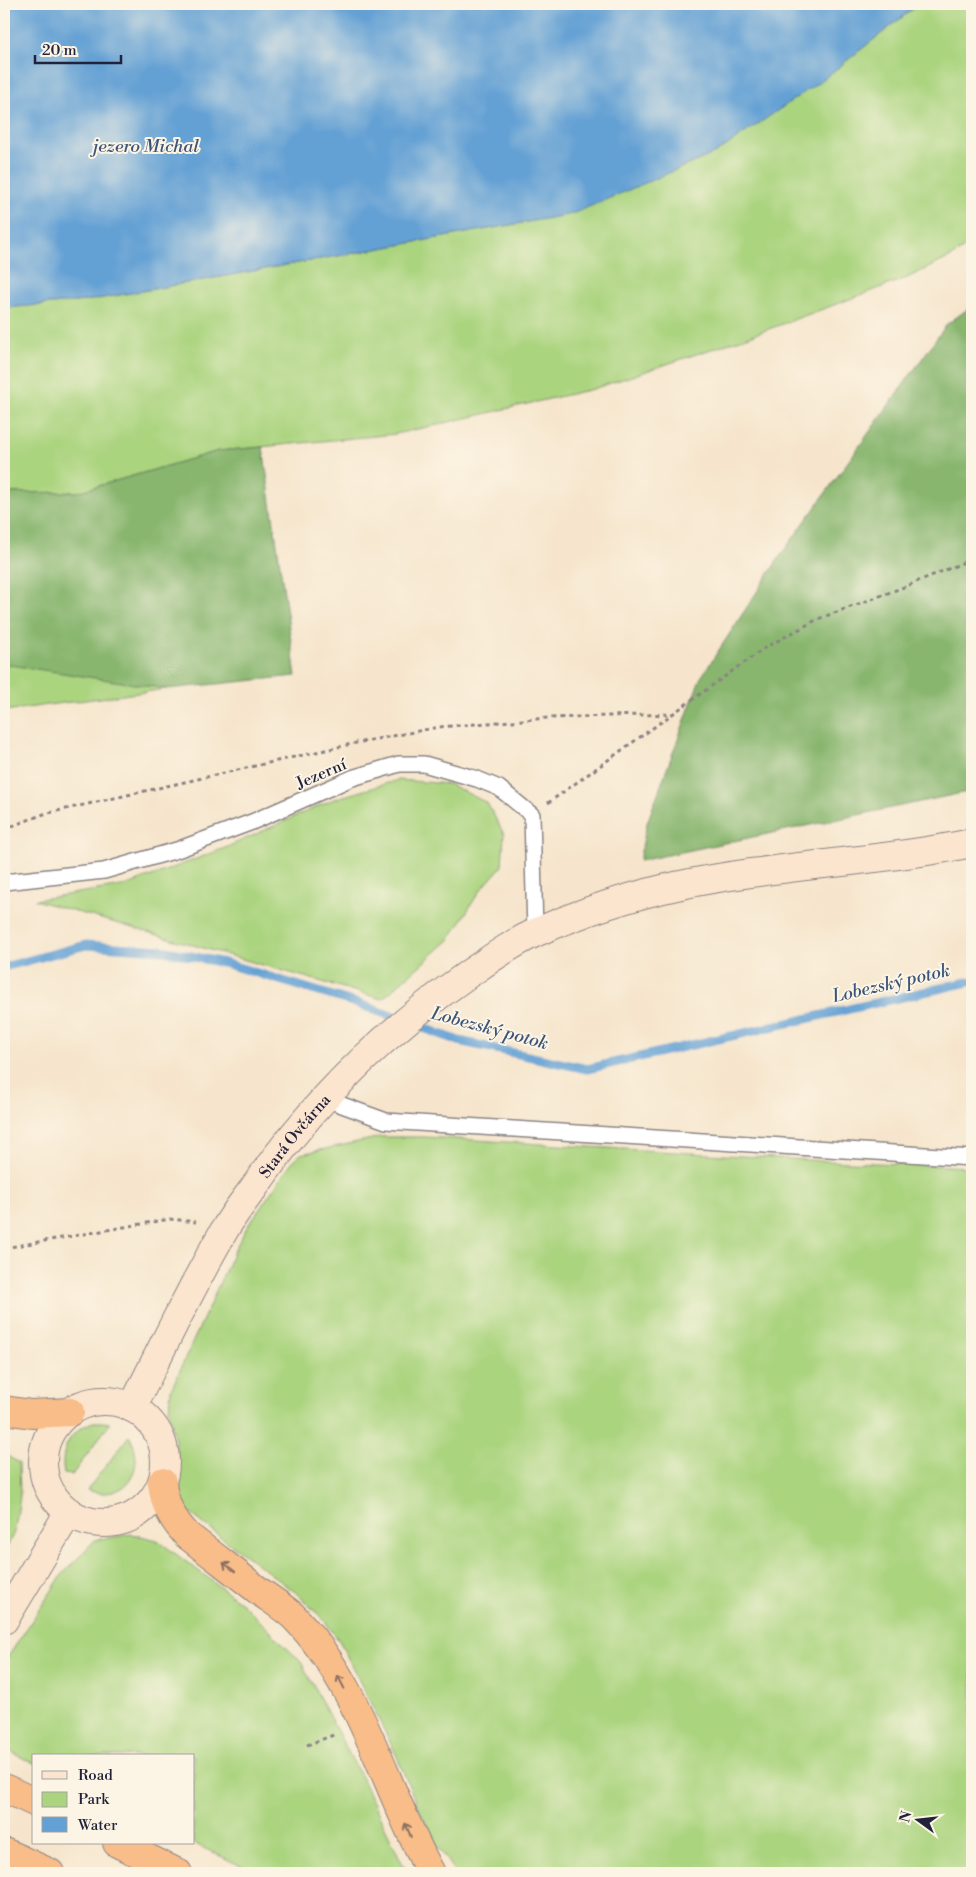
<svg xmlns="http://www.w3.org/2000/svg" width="976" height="1877" font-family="'Libre Bodoni',serif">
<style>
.green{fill:#abd47f;stroke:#667b5d}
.forest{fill:#88b66e;stroke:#556c54}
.water{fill:#63a0d4;stroke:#426188}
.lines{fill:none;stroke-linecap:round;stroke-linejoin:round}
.stream{stroke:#63a0d4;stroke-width:9}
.lane-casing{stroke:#8c8484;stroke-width:18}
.secondary-casing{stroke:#8c8484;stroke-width:30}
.highway-casing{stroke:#8c8484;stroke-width:30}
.path{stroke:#8c8484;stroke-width:3;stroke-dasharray:4 4;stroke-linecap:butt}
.lane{stroke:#fff;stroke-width:15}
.secondary{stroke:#fce5cf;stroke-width:28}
.highway{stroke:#f8bd88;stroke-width:28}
.oneway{stroke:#8d7062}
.labels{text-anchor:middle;stroke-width:4;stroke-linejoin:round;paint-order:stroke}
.street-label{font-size:16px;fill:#22223b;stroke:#fcf5e5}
.water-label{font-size:18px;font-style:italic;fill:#3c5478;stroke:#fcf5e5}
</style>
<rect width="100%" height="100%" fill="#fcf5e5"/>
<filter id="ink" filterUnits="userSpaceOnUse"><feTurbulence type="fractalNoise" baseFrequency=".02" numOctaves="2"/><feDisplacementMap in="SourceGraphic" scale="10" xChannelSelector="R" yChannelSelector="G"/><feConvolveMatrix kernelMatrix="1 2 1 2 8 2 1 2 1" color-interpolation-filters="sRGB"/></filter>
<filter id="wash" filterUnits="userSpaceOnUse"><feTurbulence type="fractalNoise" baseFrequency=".0096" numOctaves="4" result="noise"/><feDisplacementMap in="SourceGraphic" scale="20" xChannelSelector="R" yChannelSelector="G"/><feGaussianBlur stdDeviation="1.12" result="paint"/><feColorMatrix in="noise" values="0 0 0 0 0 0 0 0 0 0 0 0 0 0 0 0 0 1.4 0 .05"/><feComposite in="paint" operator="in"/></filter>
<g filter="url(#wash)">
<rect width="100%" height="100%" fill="#f6e5cc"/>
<g class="green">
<polygon points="919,4 972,4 972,242 953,256 907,278 747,337 593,389 396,434 218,451 78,492 4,493 4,308 86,301 572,214 822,80"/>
<polygon points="4,662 167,689 4,711"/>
<polygon points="398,780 449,784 487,803 504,834 502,866 479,892 450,939 382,999 35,900 128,885 225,848 334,799"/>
<polygon points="381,1137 424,1137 824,1161 972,1167 972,1873 455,1873 436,1843 417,1805 395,1752 340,1642 323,1619 294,1591 214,1532 185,1509 178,1494 177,1452 169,1409 171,1390 235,1249 247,1227 292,1162 301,1154"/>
<path d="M93 1422H102L110 1423 72 1475 64 1474C60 1449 69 1431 93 1422Z"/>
<path d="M129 1436C134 1443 135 1450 136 1458 136 1488 112 1499 87 1490Z"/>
<polygon points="4,1454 19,1463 20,1496 15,1530 4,1554"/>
<polygon points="132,1534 157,1540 243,1604 301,1662 359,1773 407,1873 256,1873 193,1843 194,1756 34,1756 34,1764 4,1748 4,1663 62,1575 95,1540"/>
</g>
<g class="forest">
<polygon points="972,306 972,791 639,861 647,823 700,679 781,555 947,324"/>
<polygon points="263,447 296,676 167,689 4,664 4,493 78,492 218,451"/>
</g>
<polygon class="water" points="4,4 919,4 822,80 716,153 572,214 86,301 4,308"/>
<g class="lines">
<polyline class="stream" points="4,967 86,945 161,950 224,963 359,1004 459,1041 587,1069 972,981"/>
</g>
</g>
<g filter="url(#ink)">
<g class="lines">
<defs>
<g id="lane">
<polyline points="4,882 104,871 177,850 252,822 352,778 399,764 424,764 477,779 499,788 532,815 535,932"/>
<polyline points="323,1098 386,1121 972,1158"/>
</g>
<g id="secondary">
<circle cx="104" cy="1462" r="61"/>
<path id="s1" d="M132 1408C162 1348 191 1287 225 1229 233 1215 243 1202 253 1189 311 1104 383 1033 467 975 489 960 512 943 537 932 580 913 630 896 676 886 774 865 874 863 972 843"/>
<polyline points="4,1620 69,1512"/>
</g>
<g id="highway">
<polyline points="4,1410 32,1414 70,1412"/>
<path d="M162 1482C164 1504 172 1519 187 1535 211 1554 235 1572 259 1591 270 1599 283 1607 293 1616 361 1685 385 1790 431 1873"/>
<polyline points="4,1788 34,1802"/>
<polyline points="117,1843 178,1873"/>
<polyline points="4,1852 50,1873"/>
</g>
</defs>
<use href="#lane" class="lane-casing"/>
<use href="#secondary" class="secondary-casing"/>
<use href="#highway" class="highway-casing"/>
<g class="path">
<polyline points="548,803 766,647 818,619 904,587 972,559"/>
<polyline points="4,829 44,814 356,743 439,727 548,718 673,714"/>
<polyline points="4,1248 170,1219 196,1222"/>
<polyline points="307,1745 336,1734"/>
</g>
<use href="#lane" class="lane"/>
<use href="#secondary" class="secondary"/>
<use href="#highway" class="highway"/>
</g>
<defs><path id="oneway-shaft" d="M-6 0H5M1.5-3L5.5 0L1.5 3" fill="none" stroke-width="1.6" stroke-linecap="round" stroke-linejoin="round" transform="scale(1.25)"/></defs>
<g class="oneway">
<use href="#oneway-shaft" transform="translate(229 1567) rotate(-143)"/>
<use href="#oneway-shaft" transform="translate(341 1682) rotate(-117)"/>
<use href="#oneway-shaft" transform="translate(408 1830) rotate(-112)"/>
</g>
</g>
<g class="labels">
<g class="street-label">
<text transform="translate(321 773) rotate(-23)" y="6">Jezerní</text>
<text dy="6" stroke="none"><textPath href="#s1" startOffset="318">Stará Ovčárna</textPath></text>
</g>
<g class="water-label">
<text x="146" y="152">jezero Michal</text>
<text transform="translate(891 983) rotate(-13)" y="6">Lobezský potok</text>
<text transform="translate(490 1028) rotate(15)" y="6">Lobezský potok</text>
</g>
</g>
<rect width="976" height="1877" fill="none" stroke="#fcf5e5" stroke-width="20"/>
<rect x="32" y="1754" width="162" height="90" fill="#fcf5e5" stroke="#a5a1a1"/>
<rect x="42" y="1771" width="25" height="8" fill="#fce5cf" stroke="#a5a1a1"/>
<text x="78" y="1780" font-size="15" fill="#22223b">Road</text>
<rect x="42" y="1792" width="25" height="15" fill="#abd47f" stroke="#a5a1a1"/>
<text x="78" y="1804" font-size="15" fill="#22223b">Park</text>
<rect x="42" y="1817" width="25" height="15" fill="#63a0d4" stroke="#a5a1a1"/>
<text x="78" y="1830" font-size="15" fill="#22223b">Water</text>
<g transform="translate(918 1820) rotate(285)" stroke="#fcf5e5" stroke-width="4" paint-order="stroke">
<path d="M0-4L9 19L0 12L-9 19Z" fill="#22223b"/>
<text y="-8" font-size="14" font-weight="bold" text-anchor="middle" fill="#22223b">N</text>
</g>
<path d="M35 55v8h86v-8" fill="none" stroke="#22223b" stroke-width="2.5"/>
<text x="42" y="55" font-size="15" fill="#22223b" stroke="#fcf5e5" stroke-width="4" paint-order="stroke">20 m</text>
</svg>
